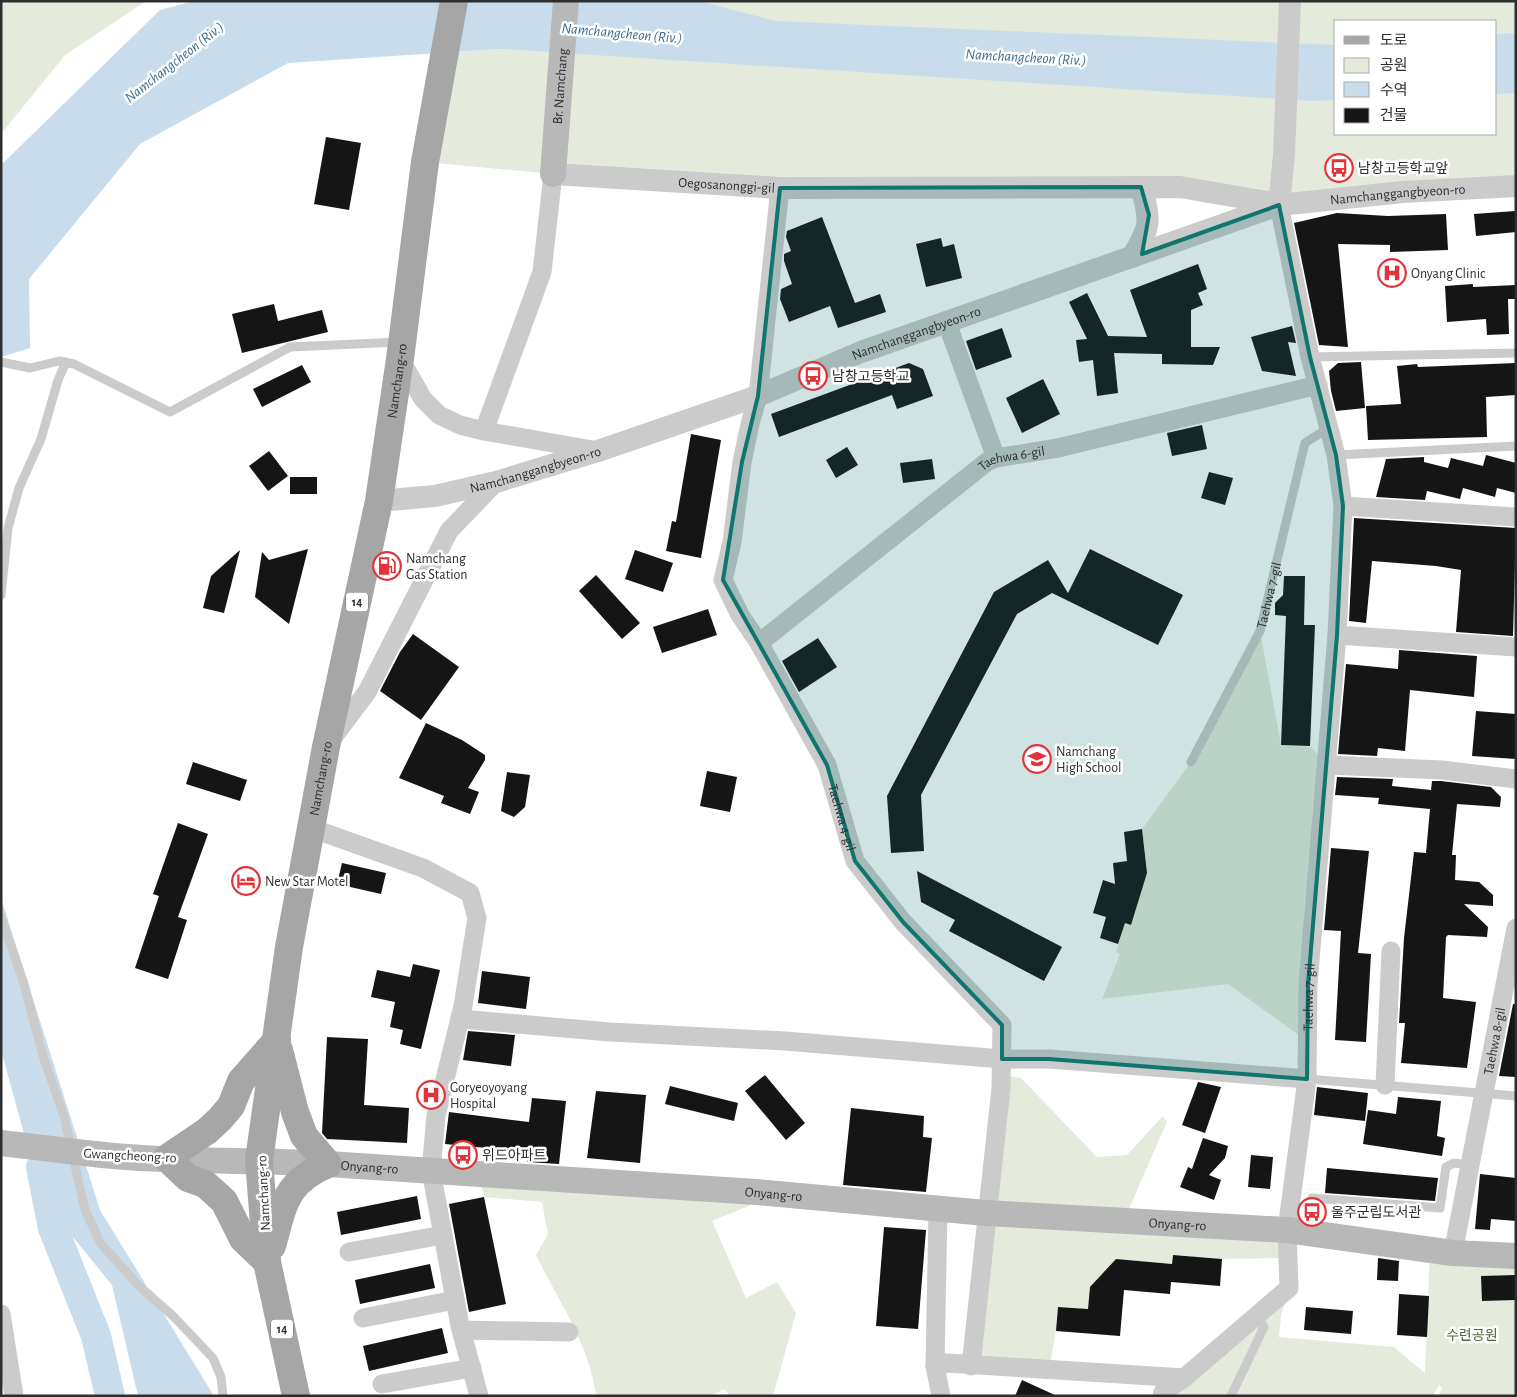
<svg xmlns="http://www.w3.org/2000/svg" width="1517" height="1397" font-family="'Alegreya Sans','Noto Sans KR',sans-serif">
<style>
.green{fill:#e4ebdc;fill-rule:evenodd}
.water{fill:#c8dceb}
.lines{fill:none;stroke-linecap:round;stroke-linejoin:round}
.river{stroke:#c8dceb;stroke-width:30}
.building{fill:#151515}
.service{stroke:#cbcbcb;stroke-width:9}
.minor{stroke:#cbcbcb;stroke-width:19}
.tertiary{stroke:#cbcbcb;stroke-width:22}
.secondary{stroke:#b8b8b8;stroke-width:26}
.primary{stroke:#a6a6a6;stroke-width:28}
.secondary-bridge{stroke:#b8b8b8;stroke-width:26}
.marked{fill:#0f766e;fill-opacity:0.2;stroke:#0f766e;stroke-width:4;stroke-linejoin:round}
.labels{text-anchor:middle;stroke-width:5;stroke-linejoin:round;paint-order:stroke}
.shield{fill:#fff;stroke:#6d6d6d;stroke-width:1}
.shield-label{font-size:12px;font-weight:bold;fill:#2e2e2e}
.street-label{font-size:14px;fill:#2e2e2e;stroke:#fff}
.poi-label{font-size:14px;fill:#2e2e2e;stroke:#fff;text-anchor:start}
.park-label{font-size:14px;fill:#4f693c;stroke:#fff}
.water-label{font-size:15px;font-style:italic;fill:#3d6c8f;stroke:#fff}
</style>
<rect width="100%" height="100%" fill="#fff"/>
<g class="green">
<polygon points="1,1 146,1 65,55 1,134"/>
<path d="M566 1H1516V186L1279 205 1180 187 553 174 425 162 445 53 499 49 562 53ZM1336 21H1496V134H1336Z"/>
<polygon points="1260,631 1281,745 1311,747 1327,765 1307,1041 1228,984 1102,999 1120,954 1116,952 1125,923 1131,924 1147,873 1142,829 1191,762"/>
<polygon points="1001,1074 1021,1078 1097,1157 1127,1155 1163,1116 1167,1122 1124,1220 1287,1230 1288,1258 1222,1259 1173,1255 1172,1264 1116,1259 1088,1309 1060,1307 1049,1371 971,1366"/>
<path d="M477 1175 756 1192 749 1206 712 1221 746 1298 777 1282 796 1313 773 1396H731L724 1389 711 1396H596C590 1346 558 1300 536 1255L548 1234 542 1202 485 1197Z"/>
<polygon points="1430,1250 1516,1255 1516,1396 1438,1396 1442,1388 1439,1385 1433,1396 1162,1396 1289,1288 1281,1316 1279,1337 1394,1347 1425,1373"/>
</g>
<g class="water">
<polygon points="194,1 699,1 775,21 1336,45 1336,100 1311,101 499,49 288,63 140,144 29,279 30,348 1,357 1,165 160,10"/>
<polygon points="1516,33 1516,93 1496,94 1496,34"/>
<polygon points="1,898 100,1210 214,1396 138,1396 112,1285 42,1199 1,1050"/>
</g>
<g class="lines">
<polyline class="river" points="41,1167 53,1228 96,1336 110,1396"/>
</g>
<g class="building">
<polygon points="326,137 361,143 349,210 314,204"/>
<polygon points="1515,211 1516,232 1476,236 1474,214"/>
<polygon points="1337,213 1388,216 1446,214 1448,250 1390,252 1390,245 1338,244 1348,347 1319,345 1294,223"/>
<polygon points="822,217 855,303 880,294 886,312 838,328 830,306 789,322 780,299 781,289 792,284 784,261 784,254 791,251 786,237 787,231"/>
<polygon points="941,238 943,247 954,244 962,278 926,287 916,244"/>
<polygon points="1198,264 1207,289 1198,293 1203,305 1191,310 1191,347 1220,347 1213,365 1162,364 1162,354 1114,353 1118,393 1097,396 1093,360 1079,362 1076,340 1087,339 1069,302 1087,293 1108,336 1147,337 1130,290"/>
<polygon points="1473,284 1473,287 1516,285 1516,299 1508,299 1509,334 1487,335 1486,319 1447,322 1445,286"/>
<polygon points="274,304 278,321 322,310 328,332 242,353 232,314"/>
<polygon points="1292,326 1296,343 1288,342 1296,376 1262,371 1251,337"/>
<polygon points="1002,328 1012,357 976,370 966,341"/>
<polygon points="1361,362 1365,408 1336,411 1331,391 1329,371 1338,363"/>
<polygon points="909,363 923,369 933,396 897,409 892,395 779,437 771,414"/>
<polygon points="1516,363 1516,395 1486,397 1487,437 1368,440 1366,406 1401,404 1397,366 1417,364 1418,367"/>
<polygon points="302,365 311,382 262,407 253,389"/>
<polygon points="1043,379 1060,414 1022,433 1006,398"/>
<polygon points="1202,425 1207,449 1172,456 1167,433"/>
<polygon points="691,434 721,440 701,558 666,551 672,521 676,522"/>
<polygon points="847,447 858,465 836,478 826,460"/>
<polygon points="269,451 288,476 268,491 249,466"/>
<polygon points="1486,455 1516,463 1516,493 1497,488 1495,497 1463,488 1460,499 1427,491 1425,500 1376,497 1386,459 1424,457 1424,462 1448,468 1451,458 1483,466"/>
<polygon points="932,459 935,479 903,483 900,463"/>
<polygon points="1209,472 1233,478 1225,505 1201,498"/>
<rect x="290" y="477" width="27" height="17"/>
<polygon points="1354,518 1516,528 1513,636 1456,632 1461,570 1436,566 1372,561 1366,623 1349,621"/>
<polygon points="308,549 289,624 255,597 262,552 269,560"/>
<polygon points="1090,549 1183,595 1158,645 1052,593 1017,614 921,795 924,851 891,853 887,796 994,592 1048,560 1068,593"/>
<polygon points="240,550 224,613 203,608 211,576"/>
<polygon points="635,550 673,563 663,592 625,579"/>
<polygon points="596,575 640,623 622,639 579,591"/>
<polygon points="1284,576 1305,576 1304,625 1315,625 1310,746 1281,745 1286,616 1275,615 1275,603 1283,595"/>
<polygon points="708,609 717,635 662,653 653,627"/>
<polygon points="413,634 459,667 421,720 380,691 400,652"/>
<polygon points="818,638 837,667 799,692 782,661"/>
<polygon points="1399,650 1477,656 1474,697 1410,690 1405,751 1378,748 1377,756 1338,754 1346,664 1398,669"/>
<polygon points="1476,711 1516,714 1516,759 1472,756"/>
<polygon points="426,723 462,740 485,755 485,760 468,788 479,792 470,814 441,803 444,796 399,778"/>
<polygon points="193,762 247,780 240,801 186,784"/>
<polygon points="707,771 737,777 730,812 700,806"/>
<polygon points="507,772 530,775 525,807 514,817 501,811"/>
<polygon points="1337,777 1393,779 1392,786 1431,790 1432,781 1441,781 1491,787 1501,797 1500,807 1457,804 1452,855 1456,855 1455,880 1479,882 1493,895 1493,906 1464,904 1488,927 1487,937 1448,935 1446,937 1443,998 1476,1002 1467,1068 1401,1063 1405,1023 1399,1023 1404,938 1414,852 1426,853 1430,809 1378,804 1379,798 1335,795"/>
<polygon points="178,823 208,834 178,917 187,920 168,979 135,968 159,896 153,894"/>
<polygon points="1142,829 1147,873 1131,925 1125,923 1118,944 1100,938 1106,917 1093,913 1103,880 1115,884 1113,863 1127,861 1124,832"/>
<polygon points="1331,848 1369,851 1358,953 1371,954 1366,1042 1335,1040 1341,931 1324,930"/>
<polygon points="342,863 386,873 381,894 337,884"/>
<polygon points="917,871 1062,947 1044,981 949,931 955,920 921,902"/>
<polygon points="413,964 440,970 421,1049 400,1044 403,1030 390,1027 395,1002 371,997 377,970 410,977"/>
<polygon points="482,971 530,977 526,1009 478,1003"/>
<polygon points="1513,1004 1516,1004 1516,1077 1499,1076"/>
<polygon points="468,1031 515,1035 511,1066 463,1060"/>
<polygon points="327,1037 368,1039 364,1105 409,1108 407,1143 327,1139 322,1133"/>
<polygon points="765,1075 805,1123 786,1140 745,1091"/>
<polygon points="1198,1082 1221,1087 1205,1133 1182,1125"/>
<polygon points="670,1086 738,1103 734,1121 665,1104"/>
<polygon points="1317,1087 1368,1093 1365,1121 1314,1115"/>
<polygon points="596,1091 646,1095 640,1163 587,1158"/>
<polygon points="1398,1097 1441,1101 1437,1136 1445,1138 1442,1156 1363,1144 1368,1110 1396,1114"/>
<polygon points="532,1098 566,1101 559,1164 527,1162 528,1152 445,1144 449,1112 529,1122"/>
<polygon points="851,1108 924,1116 923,1137 932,1138 926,1192 843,1185"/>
<polygon points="1203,1138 1228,1146 1225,1158 1209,1175 1221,1180 1214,1200 1180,1187 1188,1167 1192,1169"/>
<polygon points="1251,1155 1273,1157 1270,1189 1248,1187"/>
<polygon points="1327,1168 1438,1178 1435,1201 1325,1193"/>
<polygon points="1480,1174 1516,1178 1516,1221 1491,1219 1490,1230 1475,1229"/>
<polygon points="417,1196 421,1219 341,1235 337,1212"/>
<polygon points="484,1197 506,1304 469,1312 449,1204"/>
<polygon points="884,1227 926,1230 918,1329 876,1326"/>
<polygon points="1173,1255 1222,1259 1220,1286 1171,1282 1170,1294 1124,1290 1120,1336 1056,1331 1058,1307 1088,1309 1090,1287 1116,1259 1172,1264"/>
<polygon points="1378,1258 1399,1261 1398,1281 1377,1280"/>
<polygon points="430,1264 435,1288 360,1304 355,1280"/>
<polygon points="1516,1275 1516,1300 1482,1301 1481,1276"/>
<polygon points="1399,1294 1429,1296 1427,1337 1397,1335"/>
<polygon points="1306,1307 1353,1311 1351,1334 1304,1330"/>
<polygon points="442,1328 448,1353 369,1371 363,1346"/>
<polygon points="1022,1380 1057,1396 1015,1396"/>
</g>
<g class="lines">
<g class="service">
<polyline points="1310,357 1516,353"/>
<polyline points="1,362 30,368 59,361 74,364 170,412 290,347 400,342"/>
<polyline points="1336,455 1516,446"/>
<polyline points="1,595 8,528 19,488 41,439 58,380 66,362"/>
<path id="s1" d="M1191 762 1260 631 1305 443 1330 427"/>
<polyline points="1,917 24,984 43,1056 64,1116 85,1210 101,1244 140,1287 173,1316 213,1358 221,1377 223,1396"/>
<polyline points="1307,1079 1516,1096"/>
<polyline points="1312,1198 1440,1208 1446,1167 1454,1163 1470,1165"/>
<polyline points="1231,1396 1264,1327 1257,1316"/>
</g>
<g class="minor">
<path id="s2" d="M780 188 758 396 750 424 742 462 732 542 723 580 740 615 759 643 827 765 855 861 903 922 1002 1025 1001 1088 971 1366"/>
<polyline points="947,323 996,458"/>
<polyline points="400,359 423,399 439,415 460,425 484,431 598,451"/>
<polyline points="484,431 542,272 553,174"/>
<polyline points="1343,506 1516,517"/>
<polyline points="1337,635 1516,647"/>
<path id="s3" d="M759 643 988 461 996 458 1058 448 1318 385"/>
<polyline points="331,740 367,692 449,531 496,482"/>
<polyline points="1327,765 1442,770 1516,779"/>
<polyline points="311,828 423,868 470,893 477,918 463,1006 436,1116 431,1171 460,1326 479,1396"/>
<polyline points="460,1019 610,1032 785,1041 1002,1059 1049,1059 1307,1079"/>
<polyline points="1385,1085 1391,951"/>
<polyline points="938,1209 935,1366 941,1396"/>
<polyline points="349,1252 443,1235"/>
<path id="s4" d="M1453 1253 1516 928"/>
<polyline points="1,1314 14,1396"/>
<polyline points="363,1318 455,1300"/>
<polyline points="462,1330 569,1332"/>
<polyline points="935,1366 947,1363 1184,1378"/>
<polyline points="382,1384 472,1368"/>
<path id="s5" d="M1162 1396 1163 1392 1184 1378 1289 1288 1287 1230 1307 1079 1308 985 1337 635 1343 506 1336 455 1310 357 1279 205"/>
</g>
<g class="tertiary">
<path id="s6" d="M553 174 780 188 1180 187 1278 204"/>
<polyline points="1279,205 1284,155 1290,1"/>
<path d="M1132 257C1151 226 1151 221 1141 187"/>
<path id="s7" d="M379 501 435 496 496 482 598 451 758 396 861 352 1279 205 1403 192 1516 186"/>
</g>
<g class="secondary">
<path id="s8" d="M553 174 566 1"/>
<path id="s9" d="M85 1153C166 1163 248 1159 328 1164L756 1192 986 1213 1287 1230 1453 1253 1516 1256"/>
</g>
<g class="primary">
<path d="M272 1246C284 1204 284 1183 328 1164L304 1136 295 1112 279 1050"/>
<polyline points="267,1262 243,1239 224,1201 205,1184 188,1178 167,1158 207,1131 220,1119 231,1106 241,1081 277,1040"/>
<path id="s10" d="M296 1396 267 1262 259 1160 289 947 326 747 379 501 400 359 425 162 454 1"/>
</g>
<polyline class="secondary-bridge" points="1,1143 85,1153"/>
</g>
<path class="marked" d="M1141 187 1149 215 1142 254 1279 205 1310 357 1336 455 1343 506 1337 635 1308 985 1307 1079 1049 1059H1002V1025L903 922 855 861 827 765 723 580 742 462 758 396 780 188Z"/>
<defs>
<symbol id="bus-ring" viewBox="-11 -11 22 22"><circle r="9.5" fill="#fff" stroke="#e33238" stroke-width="1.5"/><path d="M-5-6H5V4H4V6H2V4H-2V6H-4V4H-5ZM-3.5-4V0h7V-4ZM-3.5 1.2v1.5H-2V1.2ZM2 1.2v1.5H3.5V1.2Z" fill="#e33238"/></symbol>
<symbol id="hospital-ring" viewBox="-11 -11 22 22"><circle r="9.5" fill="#fff" stroke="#e33238" stroke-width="1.5"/><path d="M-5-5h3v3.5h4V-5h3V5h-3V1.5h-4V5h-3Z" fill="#e33238"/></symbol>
<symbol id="fuel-ring" viewBox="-11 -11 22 22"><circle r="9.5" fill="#fff" stroke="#e33238" stroke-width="1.5"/><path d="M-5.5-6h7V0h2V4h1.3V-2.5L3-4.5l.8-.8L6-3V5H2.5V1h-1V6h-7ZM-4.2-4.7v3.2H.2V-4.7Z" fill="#e33238"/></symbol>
<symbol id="school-ring" viewBox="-11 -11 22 22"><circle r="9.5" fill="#fff" stroke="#e33238" stroke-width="1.5"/><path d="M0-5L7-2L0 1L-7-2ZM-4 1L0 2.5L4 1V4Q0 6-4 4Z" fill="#e33238"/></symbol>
<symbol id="hotel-ring" viewBox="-11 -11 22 22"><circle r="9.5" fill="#fff" stroke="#e33238" stroke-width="1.5"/><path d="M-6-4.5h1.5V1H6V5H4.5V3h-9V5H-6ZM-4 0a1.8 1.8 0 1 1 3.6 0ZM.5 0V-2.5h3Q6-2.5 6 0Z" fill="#e33238"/></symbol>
</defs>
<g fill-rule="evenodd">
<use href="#bus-ring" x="1323" y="152" width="32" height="32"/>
<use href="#hospital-ring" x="1376" y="257" width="32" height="32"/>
<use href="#bus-ring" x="797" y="360" width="32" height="32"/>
<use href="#fuel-ring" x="371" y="550" width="32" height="32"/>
<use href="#school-ring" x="1021" y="743" width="32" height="32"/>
<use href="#hotel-ring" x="230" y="865" width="32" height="32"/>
<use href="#hospital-ring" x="415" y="1079" width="32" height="32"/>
<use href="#bus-ring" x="447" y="1139" width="32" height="32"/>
<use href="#bus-ring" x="1296" y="1196" width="32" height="32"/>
</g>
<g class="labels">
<g class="shield">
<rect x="346" y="592.5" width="22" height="19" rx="4"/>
<rect x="271" y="1319.5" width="22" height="19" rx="4"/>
</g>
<g class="shield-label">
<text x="357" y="606">14</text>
<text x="282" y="1333">14</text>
</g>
<g class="street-label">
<text dy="5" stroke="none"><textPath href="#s8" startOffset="88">Br. Namchang</textPath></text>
<text dy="5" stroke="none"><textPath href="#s6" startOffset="174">Oegosanonggi-gil</textPath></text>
<text dy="5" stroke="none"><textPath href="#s7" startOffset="1069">Namchanggangbyeon-ro</textPath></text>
<text dy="5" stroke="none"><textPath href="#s7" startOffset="565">Namchanggangbyeon-ro</textPath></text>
<text dy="5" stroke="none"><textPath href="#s10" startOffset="1031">Namchang-ro</textPath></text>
<text dy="5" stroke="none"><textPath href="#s3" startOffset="316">Taehwa 6-gil</textPath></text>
<text dy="5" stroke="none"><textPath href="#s7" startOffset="160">Namchanggangbyeon-ro</textPath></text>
<text dy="5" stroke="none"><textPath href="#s1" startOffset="185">Taehwa 7-gil</textPath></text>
<text dy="5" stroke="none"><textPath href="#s10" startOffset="626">Namchang-ro</textPath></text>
<text dy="5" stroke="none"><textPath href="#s2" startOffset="664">Taehwa 4-gil</textPath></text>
<text dy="5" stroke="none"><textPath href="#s5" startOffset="460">Taehwa 7-gil</textPath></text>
<text dy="5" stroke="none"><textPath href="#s4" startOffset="216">Taehwa 8-gil</textPath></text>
<text transform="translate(130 1155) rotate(3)" y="5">Gwangcheong-ro</text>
<text dy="5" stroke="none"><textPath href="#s9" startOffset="285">Onyang-ro</textPath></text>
<text transform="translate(263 1193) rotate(-93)" y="5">Namchang-ro</text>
<text dy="5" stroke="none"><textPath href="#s9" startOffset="690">Onyang-ro</textPath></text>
<text dy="5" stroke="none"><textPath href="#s9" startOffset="1095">Onyang-ro</textPath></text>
</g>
<g class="poi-label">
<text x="1358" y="173">남창고등학교앞</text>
<text x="1411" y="278">Onyang Clinic</text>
<text x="832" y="381">남창고등학교</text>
<text x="406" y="563">Namchang<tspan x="406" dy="16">Gas Station</tspan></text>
<text x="1056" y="756">Namchang<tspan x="1056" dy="16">High School</tspan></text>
<text x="265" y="886">New Star Motel</text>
<text x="450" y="1092">Goryeoyoyang<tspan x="450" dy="16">Hospital</tspan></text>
<text x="482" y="1160">위드아파트</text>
<text x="1331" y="1217">울주군립도서관</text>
</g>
<g class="park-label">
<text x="1472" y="1340">수련공원</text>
</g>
<g class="water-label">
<text transform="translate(622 33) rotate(5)" y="5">Namchangcheon (Riv.)</text>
<text transform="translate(1026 57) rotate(3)" y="5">Namchangcheon (Riv.)</text>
<text transform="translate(174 62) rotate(-38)" y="5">Namchangcheon (Riv.)</text>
</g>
</g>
<rect width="1517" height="1397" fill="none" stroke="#2e2e2e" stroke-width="5"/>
<rect x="1334" y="20" width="162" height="115" fill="#ffffff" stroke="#ababab"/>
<rect x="1344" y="36" width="25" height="8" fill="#a6a6a6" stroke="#ababab"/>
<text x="1380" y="45" font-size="15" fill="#2e2e2e">도로</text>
<rect x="1344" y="58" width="25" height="15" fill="#e4ebdc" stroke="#ababab"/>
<text x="1380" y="70" font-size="15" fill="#2e2e2e">공원</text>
<rect x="1344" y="82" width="25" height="15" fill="#c8dceb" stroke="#ababab"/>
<text x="1380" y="95" font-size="15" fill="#2e2e2e">수역</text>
<rect x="1344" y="108" width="25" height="15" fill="#151515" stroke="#ababab"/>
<text x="1380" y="120" font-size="15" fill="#2e2e2e">건물</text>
</svg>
